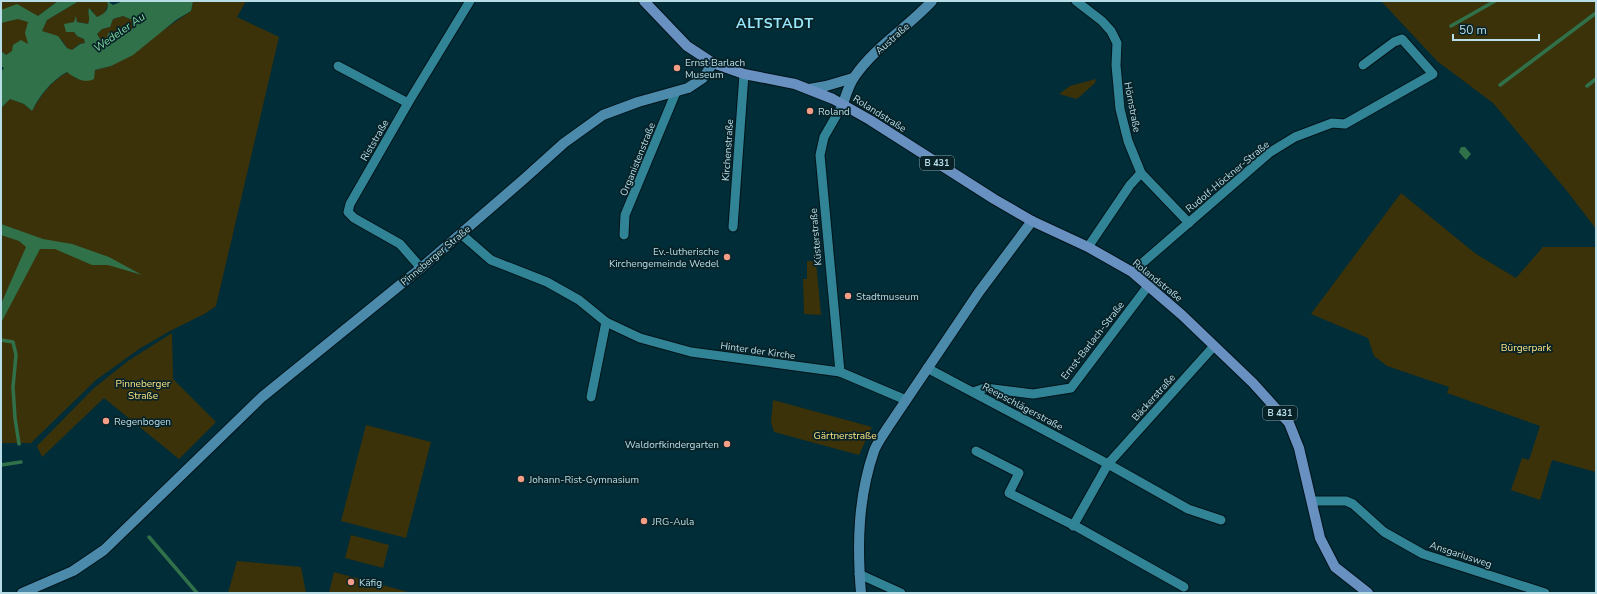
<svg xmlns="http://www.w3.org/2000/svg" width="1597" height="594" font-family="'Nunito Sans',sans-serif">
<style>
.green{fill:#3c320a}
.water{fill:#30714a;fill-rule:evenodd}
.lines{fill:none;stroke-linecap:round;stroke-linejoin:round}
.stream{stroke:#30714a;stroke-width:3.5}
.street-casing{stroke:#001419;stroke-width:11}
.secondary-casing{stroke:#001419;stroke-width:12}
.primary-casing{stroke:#001419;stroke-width:12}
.street{stroke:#318396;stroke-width:9}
.secondary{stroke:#4c8aac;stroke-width:10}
.primary{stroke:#6891c1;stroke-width:10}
.poi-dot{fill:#f49e88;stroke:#082228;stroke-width:1.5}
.labels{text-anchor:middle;stroke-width:3.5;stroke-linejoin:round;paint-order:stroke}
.shield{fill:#082228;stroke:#83a5ae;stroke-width:1}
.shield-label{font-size:9px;font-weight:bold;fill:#b8dde7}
.street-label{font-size:10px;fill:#b8dde7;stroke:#082228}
.poi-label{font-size:10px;fill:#b8dde7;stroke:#082228;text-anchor:start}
.park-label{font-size:10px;fill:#fee481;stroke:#082228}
.water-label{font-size:11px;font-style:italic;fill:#80dda2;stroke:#082228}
.district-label{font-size:14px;font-weight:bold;letter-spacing:1px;fill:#98e8fc;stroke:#082228}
</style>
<rect width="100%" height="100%" fill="#002d37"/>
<g class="green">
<polygon points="1,1 58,1 38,16 28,45 6,55 1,51"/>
<polygon points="79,1 107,1 108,5 104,14 97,17 95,16 92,10 88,10 90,19 88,24 77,22 76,17 74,32 77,36 84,39 85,43 79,44 72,50 67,48 62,40 41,31 47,20"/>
<path d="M193 1H246L237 17 279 37 216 306 206 313 170 331 139 349 96 380 31 443H1V108L10 99 24 104 32 111C41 95 51 81 68 72L77 79 94 73 95 70 111 66 191 11Z"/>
<polygon points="1381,1 1596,1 1596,229 1567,191 1493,103 1437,61"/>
<polygon points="123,16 135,21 134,28 106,40 100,40 97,34 102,29 110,27 113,19"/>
<polygon points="1096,79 1095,83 1077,99 1059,94 1070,86"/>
<polygon points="1401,193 1476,254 1516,278 1543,247 1596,247 1596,472 1552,460 1540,500 1511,490 1522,458 1529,460 1540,426 1447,393 1449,387 1387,366 1374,356 1368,338 1311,314"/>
<polygon points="807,261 816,261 821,315 804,314 803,279 807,279"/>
<polygon points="172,333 173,379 216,422 179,459 104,398 42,457 37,446 94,388 128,361"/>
<polygon points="773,400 872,427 859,455 774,432 771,422"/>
<polygon points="366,425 431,442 406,538 341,521"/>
<polygon points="351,535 389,545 383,568 345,558"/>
<polygon points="237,561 301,567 306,593 228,593"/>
<polygon points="334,572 408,592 408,593 329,593"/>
</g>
<g class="water">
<path d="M58 1H79L47 20 42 31 58 36 67 48 72 50 80 44 85 43 84 39 77 36 74 32H66L64 24 74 22 76 16 77 22 88 24C91 18 87 13 89 8L97 17C104 14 110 10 107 1L113 5 123 1H193L191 11 176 20 133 55 111 66 95 70 94 79C84 84 75 78 67 72 51 81 40 95 32 111L24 104 10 99 1 108V72L4 68 1 66V51L6 55 12 51 13 45 21 40 28 44 25 33 28 22 18 19 1 23V10L17 4 38 16ZM123 16 135 21 134 28 116 34 109 32 106 40 100 39 97 34 102 29 110 27 113 19Z"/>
<polygon points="1461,147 1465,147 1471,154 1466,160 1459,152"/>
<polygon points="1,224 43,239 72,244 109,257 142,275 108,265 92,265 55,249 40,249 1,323 1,304 26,247 19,241 1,235"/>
</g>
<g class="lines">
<g class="stream">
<polyline points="1451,26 1495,1"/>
<polyline points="1500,85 1596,13"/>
<polyline points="1587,86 1596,79"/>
<polyline points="1,340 13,342 16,355 13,387 15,418 19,444"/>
<polyline points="1,465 21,462"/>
<polyline points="149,537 197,593"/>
</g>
<defs>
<g id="street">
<polyline points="1076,1 1102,21 1111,31 1117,43 1116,65 1120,109 1128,141 1141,173 1189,223"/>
<polyline points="338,66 408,103"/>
<polyline points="733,227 744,74"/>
<polyline points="461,234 491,260 547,282 579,300 606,322 640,338 691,352 840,372 906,400"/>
<polyline points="624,235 625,215 676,92"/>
<polyline points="1088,247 1130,185 1141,173"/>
<polyline points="421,268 400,244 354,218 348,212 350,204 408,103 470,1"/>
<polyline points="1132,272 1269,153 1295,137 1332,123 1345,124 1433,74 1402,39 1394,42 1363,65"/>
<polyline points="927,368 1108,464 1188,509 1221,520"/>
<polyline points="840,372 820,155 824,137 843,104"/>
<polyline points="973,392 985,388 1033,394 1071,388 1148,286"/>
<polyline points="591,397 606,322"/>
<polyline points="976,451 1019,473 1009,493 1079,528 1184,587"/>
<polyline points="1312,501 1346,501 1353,504 1384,532 1423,554 1545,593"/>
<polyline points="1073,526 1108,464 1214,346"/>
<polyline points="859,574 901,593"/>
</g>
<g id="secondary">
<polyline points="809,89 826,86 853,78"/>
<path d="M843 104C846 95 849 84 855 76 875 47 908 27 932 1"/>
<polyline points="22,593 73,571 104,550 262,397 421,268 524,179 564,143 603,115 638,102 688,88 703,78 713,63"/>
<path d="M861 593C857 545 858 497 874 451 877 443 883 435 888 427L979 292 1032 221"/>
</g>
<polyline id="primary" points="644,1 687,46 713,63 744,74 795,84 833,99 870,120 994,199 1032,221 1088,247 1132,272 1182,315 1253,383 1289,423 1299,448 1320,538 1335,567 1368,593"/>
</defs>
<use href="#street" class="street-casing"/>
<use href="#secondary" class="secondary-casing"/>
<use href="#primary" class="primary-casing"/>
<use href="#street" class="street"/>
<use href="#secondary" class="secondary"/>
<use href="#primary" class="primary"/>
</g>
<g class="poi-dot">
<circle cx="677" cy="68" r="4"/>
<circle cx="810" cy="111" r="4"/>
<circle cx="727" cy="257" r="4"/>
<circle cx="848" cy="296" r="4"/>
<circle cx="106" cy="421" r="4"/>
<circle cx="727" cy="444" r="4"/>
<circle cx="521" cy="479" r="4"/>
<circle cx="644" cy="521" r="4"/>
<circle cx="351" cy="582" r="4"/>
</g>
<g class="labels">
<g class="shield">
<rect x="920" y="156" width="34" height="14" rx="3"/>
<rect x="1263" y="406" width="34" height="14" rx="3"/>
</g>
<g class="shield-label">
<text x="937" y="166">B 431</text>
<text x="1280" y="416">B 431</text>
</g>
<g class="street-label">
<text transform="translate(892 38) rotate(-42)" y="4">Austraße</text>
<text transform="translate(1133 107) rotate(79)" y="4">Hörnstraße</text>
<text transform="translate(880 113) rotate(32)" y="4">Rolandstraße</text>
<text transform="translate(374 140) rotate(-60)" y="4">Riststraße</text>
<text transform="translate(727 150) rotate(-86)" y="4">Kirchenstraße</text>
<text transform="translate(637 159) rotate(-68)" y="4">Organistenstraße</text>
<text transform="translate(1227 176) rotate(-40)" y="4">Rudolf-Höckner-Straße</text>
<text transform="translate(815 237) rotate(-95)" y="4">Küsterstraße</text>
<text transform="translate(435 255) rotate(-40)" y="4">Pinneberger Straße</text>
<text transform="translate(1158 280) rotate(39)" y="4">Rolandstraße</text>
<text transform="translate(1092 340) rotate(-52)" y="4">Ernst-Barlach-Straße</text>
<text transform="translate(758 350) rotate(8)" y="4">Hinter der Kirche</text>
<text transform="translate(1153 397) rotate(-48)" y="4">Bäckerstraße</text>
<text transform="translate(1023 406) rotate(28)" y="4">Reepschlägerstraße</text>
<text transform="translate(1461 554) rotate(18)" y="4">Ansgariusweg</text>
</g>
<g class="poi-label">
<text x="685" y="66">Ernst Barlach<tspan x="685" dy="12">Museum</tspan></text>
<text x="818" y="115">Roland</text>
<text x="719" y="255" text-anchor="end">Ev.-lutherische<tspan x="719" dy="12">Kirchengemeinde Wedel</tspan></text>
<text x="856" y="300">Stadtmuseum</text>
<text x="114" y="425">Regenbogen</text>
<text x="719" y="448" text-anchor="end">Waldorfkindergarten</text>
<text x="529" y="483">Johann-Rist-Gymnasium</text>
<text x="652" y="525">JRG-Aula</text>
<text x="359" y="586">Käfig</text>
</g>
<g class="park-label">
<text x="1526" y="351">Bürgerpark</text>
<text x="143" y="387">Pinneberger<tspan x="143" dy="12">Straße</tspan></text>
<text x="845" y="439">Gärtnerstraße</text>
</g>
<g class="water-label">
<text transform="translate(119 32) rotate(-35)" y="4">Wedeler Au</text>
</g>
<g class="district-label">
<text x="775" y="28">ALTSTADT</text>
</g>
</g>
<rect width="1597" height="594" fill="none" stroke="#b8dde7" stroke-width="4"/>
<path d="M1453 34v6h86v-6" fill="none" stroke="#b8dde7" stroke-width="2"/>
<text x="1459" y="34" font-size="12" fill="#b8dde7" stroke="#082228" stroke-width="3" paint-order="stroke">50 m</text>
</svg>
